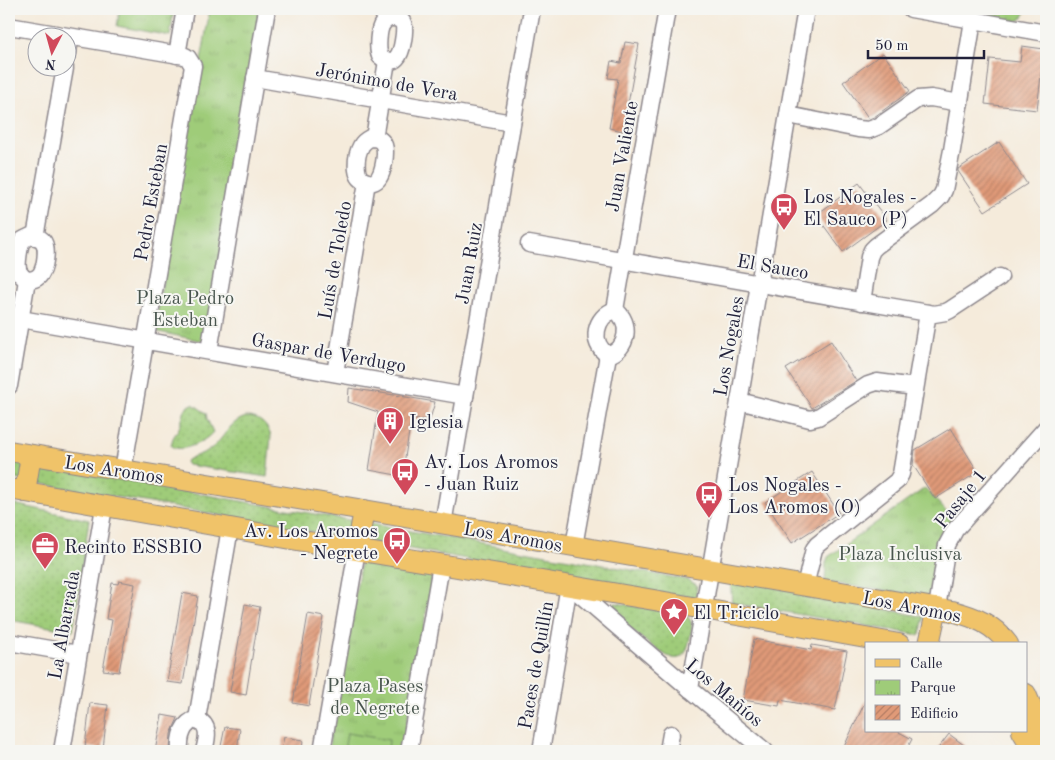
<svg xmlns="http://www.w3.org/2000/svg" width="1055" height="760" font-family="'Old Standard TT',serif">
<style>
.grass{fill:url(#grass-dots);stroke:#60775a}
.park{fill:url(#park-tufts);stroke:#60775a}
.pitch{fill:#9fcc79;stroke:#60775a}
.building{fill:url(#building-hatch)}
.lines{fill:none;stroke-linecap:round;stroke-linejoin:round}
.minor-casing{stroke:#8c868b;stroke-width:19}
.major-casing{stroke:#8c868b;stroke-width:22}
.minor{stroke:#fff;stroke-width:16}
.major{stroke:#f0c369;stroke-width:20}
.labels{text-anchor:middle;stroke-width:4;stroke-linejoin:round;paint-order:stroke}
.street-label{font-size:19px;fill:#22223b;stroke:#f6f6f2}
.poi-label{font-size:19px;fill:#22223b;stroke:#f6f6f2;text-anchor:start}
.park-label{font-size:19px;fill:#48554e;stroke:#f6f6f2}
</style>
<defs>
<pattern id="grass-dots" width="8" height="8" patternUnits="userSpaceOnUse" patternTransform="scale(1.25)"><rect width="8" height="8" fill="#9fcc79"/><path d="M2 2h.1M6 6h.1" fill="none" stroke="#89af6a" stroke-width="1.8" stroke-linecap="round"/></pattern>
<pattern id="park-tufts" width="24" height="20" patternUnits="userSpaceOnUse" patternTransform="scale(1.25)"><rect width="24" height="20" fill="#9fcc79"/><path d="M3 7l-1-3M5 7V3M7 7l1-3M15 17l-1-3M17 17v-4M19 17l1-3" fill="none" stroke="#89af6a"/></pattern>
<pattern id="building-hatch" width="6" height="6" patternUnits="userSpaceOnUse" patternTransform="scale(1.25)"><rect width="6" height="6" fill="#e09a78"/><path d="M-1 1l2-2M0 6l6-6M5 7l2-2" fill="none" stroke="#b57d64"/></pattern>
</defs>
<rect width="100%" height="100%" fill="#f6f6f2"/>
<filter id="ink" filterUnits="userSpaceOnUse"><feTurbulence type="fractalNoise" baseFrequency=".02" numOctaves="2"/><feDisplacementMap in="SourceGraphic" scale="10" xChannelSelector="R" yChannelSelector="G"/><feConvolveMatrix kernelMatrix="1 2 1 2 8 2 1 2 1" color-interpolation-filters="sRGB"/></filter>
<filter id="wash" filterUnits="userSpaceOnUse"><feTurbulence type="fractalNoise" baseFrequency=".0096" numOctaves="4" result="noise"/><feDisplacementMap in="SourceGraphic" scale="20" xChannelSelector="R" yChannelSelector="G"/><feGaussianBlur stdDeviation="1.12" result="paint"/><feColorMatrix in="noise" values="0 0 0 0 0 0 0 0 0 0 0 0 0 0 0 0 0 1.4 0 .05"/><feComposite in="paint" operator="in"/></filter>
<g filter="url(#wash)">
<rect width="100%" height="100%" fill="#f5ebdb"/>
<g class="grass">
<path d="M193 404 206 413 207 419 213 432C206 441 180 455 171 445L173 438 180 426 185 410 188 406Z"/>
<path d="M246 417C259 417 267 424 271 436L267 477 188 465 186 462 187 460C195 455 205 454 213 447 225 437 229 422 246 417Z"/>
<polygon points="9,460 688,580 697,585 696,597 665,594 9,478"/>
<polygon points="9,503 89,520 73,631 9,620"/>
<polygon points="730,578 924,617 920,635 732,603"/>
<path d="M616 603 683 614C687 616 690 618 691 622 693 627 691 633 690 638 688 647 685 661 673 658 657 654 627 625 614 614 612 610 611 608 613 604Z"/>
</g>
<g class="park">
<polygon points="120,9 174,9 170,36 117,26"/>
<polygon points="210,9 262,9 207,342 154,331"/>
<path d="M933 9H1027C1025 15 1022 19 1016 22Z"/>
<polygon points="925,488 954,520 943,540 928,597 825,582 826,563 828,557"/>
<polygon points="362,555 434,568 402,751 328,751"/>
</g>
<polygon class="pitch" points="347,733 389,740 388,751 344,751"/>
<g id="blocks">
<g class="building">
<polygon points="625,42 639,44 623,131 609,128 618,79 608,78 611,61 621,63"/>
<polygon points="1022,46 1044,49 1037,110 985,104 990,59 1020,62"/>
<polygon points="883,53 910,91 874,117 869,119 843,82"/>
<polygon points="999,142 1027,184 985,211 958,171 958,169"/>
<polygon points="859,183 887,220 843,252 816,215"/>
<polygon points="831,341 856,381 812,408 786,369"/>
<polygon points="349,388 394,395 435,402 430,419 411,420 402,476 369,470 378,412 348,402"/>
<polygon points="951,428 978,472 935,499 913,465 915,450"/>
<polygon points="812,472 839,513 792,543 765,502"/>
<polygon points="119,581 135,584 119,672 103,670 112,620 106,619 112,583 118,584"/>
<polygon points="182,593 198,596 183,684 167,682"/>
<polygon points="245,604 260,607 246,695 230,692"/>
<polygon points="308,614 324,617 309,706 293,703"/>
<polygon points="754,639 811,650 812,645 847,651 835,710 780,700 779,706 743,700"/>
<polygon points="866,700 866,731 897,731 912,739 906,751 842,751"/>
<polygon points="90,703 108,705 103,749 85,747"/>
<polygon points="162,715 178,718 171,734 170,751 155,751"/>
<polygon points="225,727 240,729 237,751 220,751"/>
<polygon points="949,734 972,751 936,751"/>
<polygon points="284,737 303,740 302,751 281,751"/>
</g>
</g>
</g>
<g filter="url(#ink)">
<use href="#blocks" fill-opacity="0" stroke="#8c868b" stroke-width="1"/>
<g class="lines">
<defs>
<g id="minor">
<polyline points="911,9 1046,33"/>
<path d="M390 18C407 17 405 29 403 41 401 54 395 69 380 56 377 49 378 29 383 23 386 19 387 19 390 18Z"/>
<polyline points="9,26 185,56 188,58 193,66 123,470"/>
<polyline points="68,53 70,37"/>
<polyline points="177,55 185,9"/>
<polyline points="255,78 512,123"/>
<polyline points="788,115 858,129 869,130 879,126 918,99 931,98 960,103"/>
<path d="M370 138C387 137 386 151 384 163 382 173 378 187 365 181 353 177 356 155 361 146 363 142 366 140 370 138Z"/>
<polyline points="374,138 387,61"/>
<path d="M31 236C35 236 39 237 42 240 49 247 45 270 39 276 36 279 32 280 27 280 24 278 21 276 19 272 16 266 19 245 23 240 26 238 27 238 31 236Z"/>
<polyline points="35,237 65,68"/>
<polyline points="529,244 934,314 946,312 950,310 1000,277"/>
<polyline points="862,302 869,257 872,250 876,246 932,205 941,196 944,190 952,150 973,20"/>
<polyline points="615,310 667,9"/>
<polyline points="9,317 465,396"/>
<polyline points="209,351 267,9"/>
<path d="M608 355C589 343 595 316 615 310"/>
<path d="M608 355C628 350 632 322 615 310"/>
<polyline points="335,373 367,182"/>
<polyline points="9,386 27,280"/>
<polyline points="739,401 810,419 818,417 868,385 877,382 915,387"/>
<polyline points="443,524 532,9"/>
<polyline points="574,546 608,355"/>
<polyline points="569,585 690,689 765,751"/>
<polyline points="805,586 814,549 817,545 897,481 901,474 928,313"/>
<polyline points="937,608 947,545 955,530 1046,428"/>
<polyline points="9,642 78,654"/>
<polyline points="690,689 806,9"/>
<polyline points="197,719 230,528"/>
<path d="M197 719C211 726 207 739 204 751"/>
<polyline points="62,751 104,507"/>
<path d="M180 751C179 737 182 723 197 719"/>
<polyline points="322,751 357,550"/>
<polyline points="409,751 441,565"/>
<polyline points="541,751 569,585"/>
<polyline points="668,751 671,734"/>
</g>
<g id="major">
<path d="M9 451 364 510 952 611C975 617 993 624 1008 644"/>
<polyline points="9,489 326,545 654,600 899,644"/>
<polyline points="25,492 31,455"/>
<polyline points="357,550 364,510"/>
<polyline points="929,644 937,608"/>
<polyline points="1026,694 1036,718 1046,733"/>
<polyline points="1022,731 1028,741 1037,751"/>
</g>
</defs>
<use href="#minor" class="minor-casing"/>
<use href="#major" class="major-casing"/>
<use href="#minor" class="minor"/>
<use href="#major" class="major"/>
</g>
</g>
<defs>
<symbol id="bus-pin" viewBox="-11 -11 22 30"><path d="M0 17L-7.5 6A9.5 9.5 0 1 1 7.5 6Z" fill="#d1495b" stroke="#f6f6f2"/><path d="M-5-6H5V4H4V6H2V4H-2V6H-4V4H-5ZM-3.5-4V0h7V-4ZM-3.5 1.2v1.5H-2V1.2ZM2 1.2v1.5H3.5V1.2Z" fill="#fff"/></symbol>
<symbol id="building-pin" viewBox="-11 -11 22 30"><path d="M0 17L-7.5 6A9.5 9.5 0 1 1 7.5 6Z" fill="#d1495b" stroke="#f6f6f2"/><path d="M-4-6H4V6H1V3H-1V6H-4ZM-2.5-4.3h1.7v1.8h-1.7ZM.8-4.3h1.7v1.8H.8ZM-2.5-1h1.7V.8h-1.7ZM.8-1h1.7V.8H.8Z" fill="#fff"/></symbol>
<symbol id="office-pin" viewBox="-11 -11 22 30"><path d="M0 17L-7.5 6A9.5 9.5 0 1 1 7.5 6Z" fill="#d1495b" stroke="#f6f6f2"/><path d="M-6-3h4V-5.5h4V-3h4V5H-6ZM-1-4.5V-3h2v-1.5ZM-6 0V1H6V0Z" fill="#fff"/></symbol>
<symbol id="sight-pin" viewBox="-11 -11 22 30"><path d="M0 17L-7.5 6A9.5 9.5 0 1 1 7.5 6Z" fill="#d1495b" stroke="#f6f6f2"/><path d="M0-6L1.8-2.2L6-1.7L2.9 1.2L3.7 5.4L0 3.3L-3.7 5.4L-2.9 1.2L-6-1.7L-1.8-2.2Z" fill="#fff"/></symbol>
</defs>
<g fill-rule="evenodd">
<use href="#bus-pin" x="768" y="191" width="32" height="43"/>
<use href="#building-pin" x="374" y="405" width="32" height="43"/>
<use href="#bus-pin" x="389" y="456" width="32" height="43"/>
<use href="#bus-pin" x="693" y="479" width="32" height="43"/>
<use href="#bus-pin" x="381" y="525" width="32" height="43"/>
<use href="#office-pin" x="29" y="530" width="32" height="43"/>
<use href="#sight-pin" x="658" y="596" width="32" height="43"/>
</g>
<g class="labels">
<g class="street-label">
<text transform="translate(387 81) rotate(10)" y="7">Jerónimo de Vera</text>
<text transform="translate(621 156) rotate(-80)" y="7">Juan Valiente</text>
<text transform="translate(150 202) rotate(-80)" y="7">Pedro Esteban</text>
<text transform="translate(334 260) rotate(-80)" y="7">Luís de Toledo</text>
<text transform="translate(468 263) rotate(-80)" y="7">Juan Ruiz</text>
<text transform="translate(773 266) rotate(10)" y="7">El Sauco</text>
<text transform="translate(728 346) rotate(-80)" y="7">Los Nogales</text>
<text transform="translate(329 352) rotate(10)" y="7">Gaspar de Verdugo</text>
<text transform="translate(114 469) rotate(9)" y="7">Los Aromos</text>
<text transform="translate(960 498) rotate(-51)" y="7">Pasaje 1</text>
<text transform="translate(513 536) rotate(10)" y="7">Los Aromos</text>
<text transform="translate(912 606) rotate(11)" y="7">Los Aromos</text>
<text transform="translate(63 625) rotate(-80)" y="7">La Albarrada</text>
<text transform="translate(535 665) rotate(-80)" y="7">Paces de Quillín</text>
<text transform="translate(725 692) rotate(40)" y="7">Los Mañíos</text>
</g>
<g class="poi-label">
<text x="803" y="203">Los Nogales -<tspan x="803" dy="22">El Sauco (P)</tspan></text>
<text x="409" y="428">Iglesia</text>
<text x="424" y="468">Av. Los Aromos<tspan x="424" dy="22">- Juan Ruiz</tspan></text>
<text x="728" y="491">Los Nogales -<tspan x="728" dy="22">Los Aromos (O)</tspan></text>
<text x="378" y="537" text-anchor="end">Av. Los Aromos<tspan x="378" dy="22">- Negrete</tspan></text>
<text x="64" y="553">Recinto ESSBIO</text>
<text x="693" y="619">El Triciclo</text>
</g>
<g class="park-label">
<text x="185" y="304">Plaza Pedro<tspan x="185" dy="22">Esteban</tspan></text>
<text x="900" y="560">Plaza Inclusiva</text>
<text x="375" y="692">Plaza Pases<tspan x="375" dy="22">de Negrete</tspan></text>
</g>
</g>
<rect width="1055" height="760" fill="none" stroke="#f6f6f2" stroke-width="30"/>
<rect x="865" y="642" width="162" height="90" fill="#f6f6f2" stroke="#a1a1a9"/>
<rect x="875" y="659" width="25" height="8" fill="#f0c369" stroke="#a1a1a9"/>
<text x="910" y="668" font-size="15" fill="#22223b">Calle</text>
<rect x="875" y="680" width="25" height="15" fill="url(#park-tufts)" stroke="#a1a1a9"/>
<text x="910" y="692" font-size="15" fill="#22223b">Parque</text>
<rect x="875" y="705" width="25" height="15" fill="url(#building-hatch)" stroke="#a1a1a9"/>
<text x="910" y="718" font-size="15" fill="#22223b">Edificio</text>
<g transform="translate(52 52) rotate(186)"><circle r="24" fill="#f6f6f2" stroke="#a1a1a9"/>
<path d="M0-4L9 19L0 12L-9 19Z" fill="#d1495b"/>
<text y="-8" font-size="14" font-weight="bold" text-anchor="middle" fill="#22223b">N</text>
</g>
<path d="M868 50v8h116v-8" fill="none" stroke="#22223b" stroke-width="2.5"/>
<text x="875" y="50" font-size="15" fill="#22223b" stroke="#f6f6f2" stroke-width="4" paint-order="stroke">50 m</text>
</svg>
